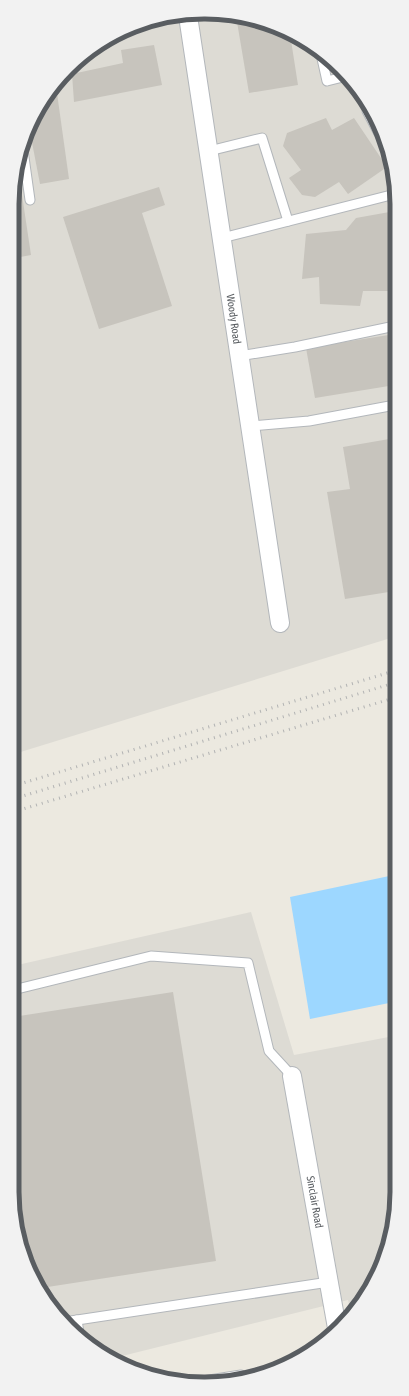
<svg xmlns="http://www.w3.org/2000/svg" width="409" height="1396" font-family="'Asap Condensed',sans-serif">
<style>
.industrial{fill:#dddbd4}
.water{fill:#9dd7ff}
.building{fill:#c7c4bd}
.lines{fill:none;stroke-linecap:round;stroke-linejoin:round}
.lane-casing{stroke:#b3b7bb;stroke-width:11}
.street-casing{stroke:#b3b7bb;stroke-width:20}
.lane{stroke:#fff;stroke-width:9}
.street{stroke:#fff;stroke-width:18}
.rail{stroke:#b2b3b3;stroke-width:3;stroke-dasharray:1 5;stroke-linecap:butt}
.labels{text-anchor:middle;stroke-width:3.5;stroke-linejoin:round;paint-order:stroke}
.street-label{font-size:11px;fill:#595d61;stroke:#fff}
.rim{fill:none;stroke:#595d61;stroke-width:5}
</style>
<rect width="100%" height="100%" fill="#ece9e0"/>
<g class="industrial">
<polygon points="167,16 242,16 301,38 349,77 377,120 395,180 394,637 14,754 16,167 44,98 97,45"/>
<polygon points="251,912 294,1055 394,1036 393,1229 365,1298 351,1313 348,1300 118,1357 118,1363 60,1319 27,1265 12,1191 13,966"/>
</g>
<polygon class="water" points="394,875 394,1002 310,1019 290,897"/>
<g class="building">
<polygon points="236,16 242,16 290,34 298,85 249,93"/>
<polygon points="154,45 162,85 74,102 72,74 123,63 121,50"/>
<polygon points="56,86 69,179 40,184 30,132 44,98"/>
<polygon points="326,118 332,130 354,118 387,167 348,194 339,182 315,197 302,195 289,178 301,170 283,146 287,133"/>
<polygon points="159,187 165,205 142,213 172,306 99,329 63,217"/>
<polygon points="22,195 31,255 15,258 16,196"/>
<polygon points="395,211 395,289 393,291 363,291 360,306 320,304 319,277 302,279 306,234 346,230 356,218"/>
<polygon points="395,334 395,385 315,398 306,348"/>
<polygon points="395,438 395,591 345,599 327,492 350,489 343,447"/>
<polygon points="173,992 216,1261 41,1288 27,1265 12,1192 13,1017"/>
</g>
<g class="lines">
<defs>
<g id="lane">
<polyline points="321,54 327,81 347,76"/>
<polyline points="371,110 367,111 384,143"/>
<polyline points="23,150 30,200"/>
<polyline points="209,151 262,138 288,221"/>
<polyline points="222,238 395,194"/>
<polyline points="239,356 295,347 395,326"/>
<polyline points="250,426 309,421 395,405"/>
<polyline points="13,990 151,956 248,963 269,1051 292,1076"/>
<polyline points="77,1320 79,1333"/>
<polyline points="64,1322 329,1282"/>
<polyline points="190,1383 241,1375 242,1379"/>
</g>
<g id="street">
<polyline points="188,16 280,623"/>
<polyline points="292,1076 337,1328"/>
</g>
</defs>
<use href="#lane" class="lane-casing"/>
<use href="#street" class="street-casing"/>
<use href="#lane" class="lane"/>
<use href="#street" class="street"/>
<g class="rail">
<polyline points="13,786 394,671"/>
<polyline points="13,799 394,683"/>
<polyline points="13,812 394,698"/>
</g>
</g>
<g class="labels">
<g class="street-label">
<text transform="translate(234 319) rotate(82)" y="4">Woody Road</text>
<text transform="translate(315 1202) rotate(80)" y="4">Sinclair Road</text>
</g>
</g>
<path d="M0 0H409V1396H0ZM204 19H205A185 185 0 0 1 390 204V1192A185 185 0 0 1 205 1377H204A185 185 0 0 1 19 1192V204A185 185 0 0 1 204 19Z" fill="#f2f2f2" fill-rule="evenodd"/>
<path class="rim" d="M204 19H205A185 185 0 0 1 390 204V1192A185 185 0 0 1 205 1377H204A185 185 0 0 1 19 1192V204A185 185 0 0 1 204 19Z"/>
</svg>
